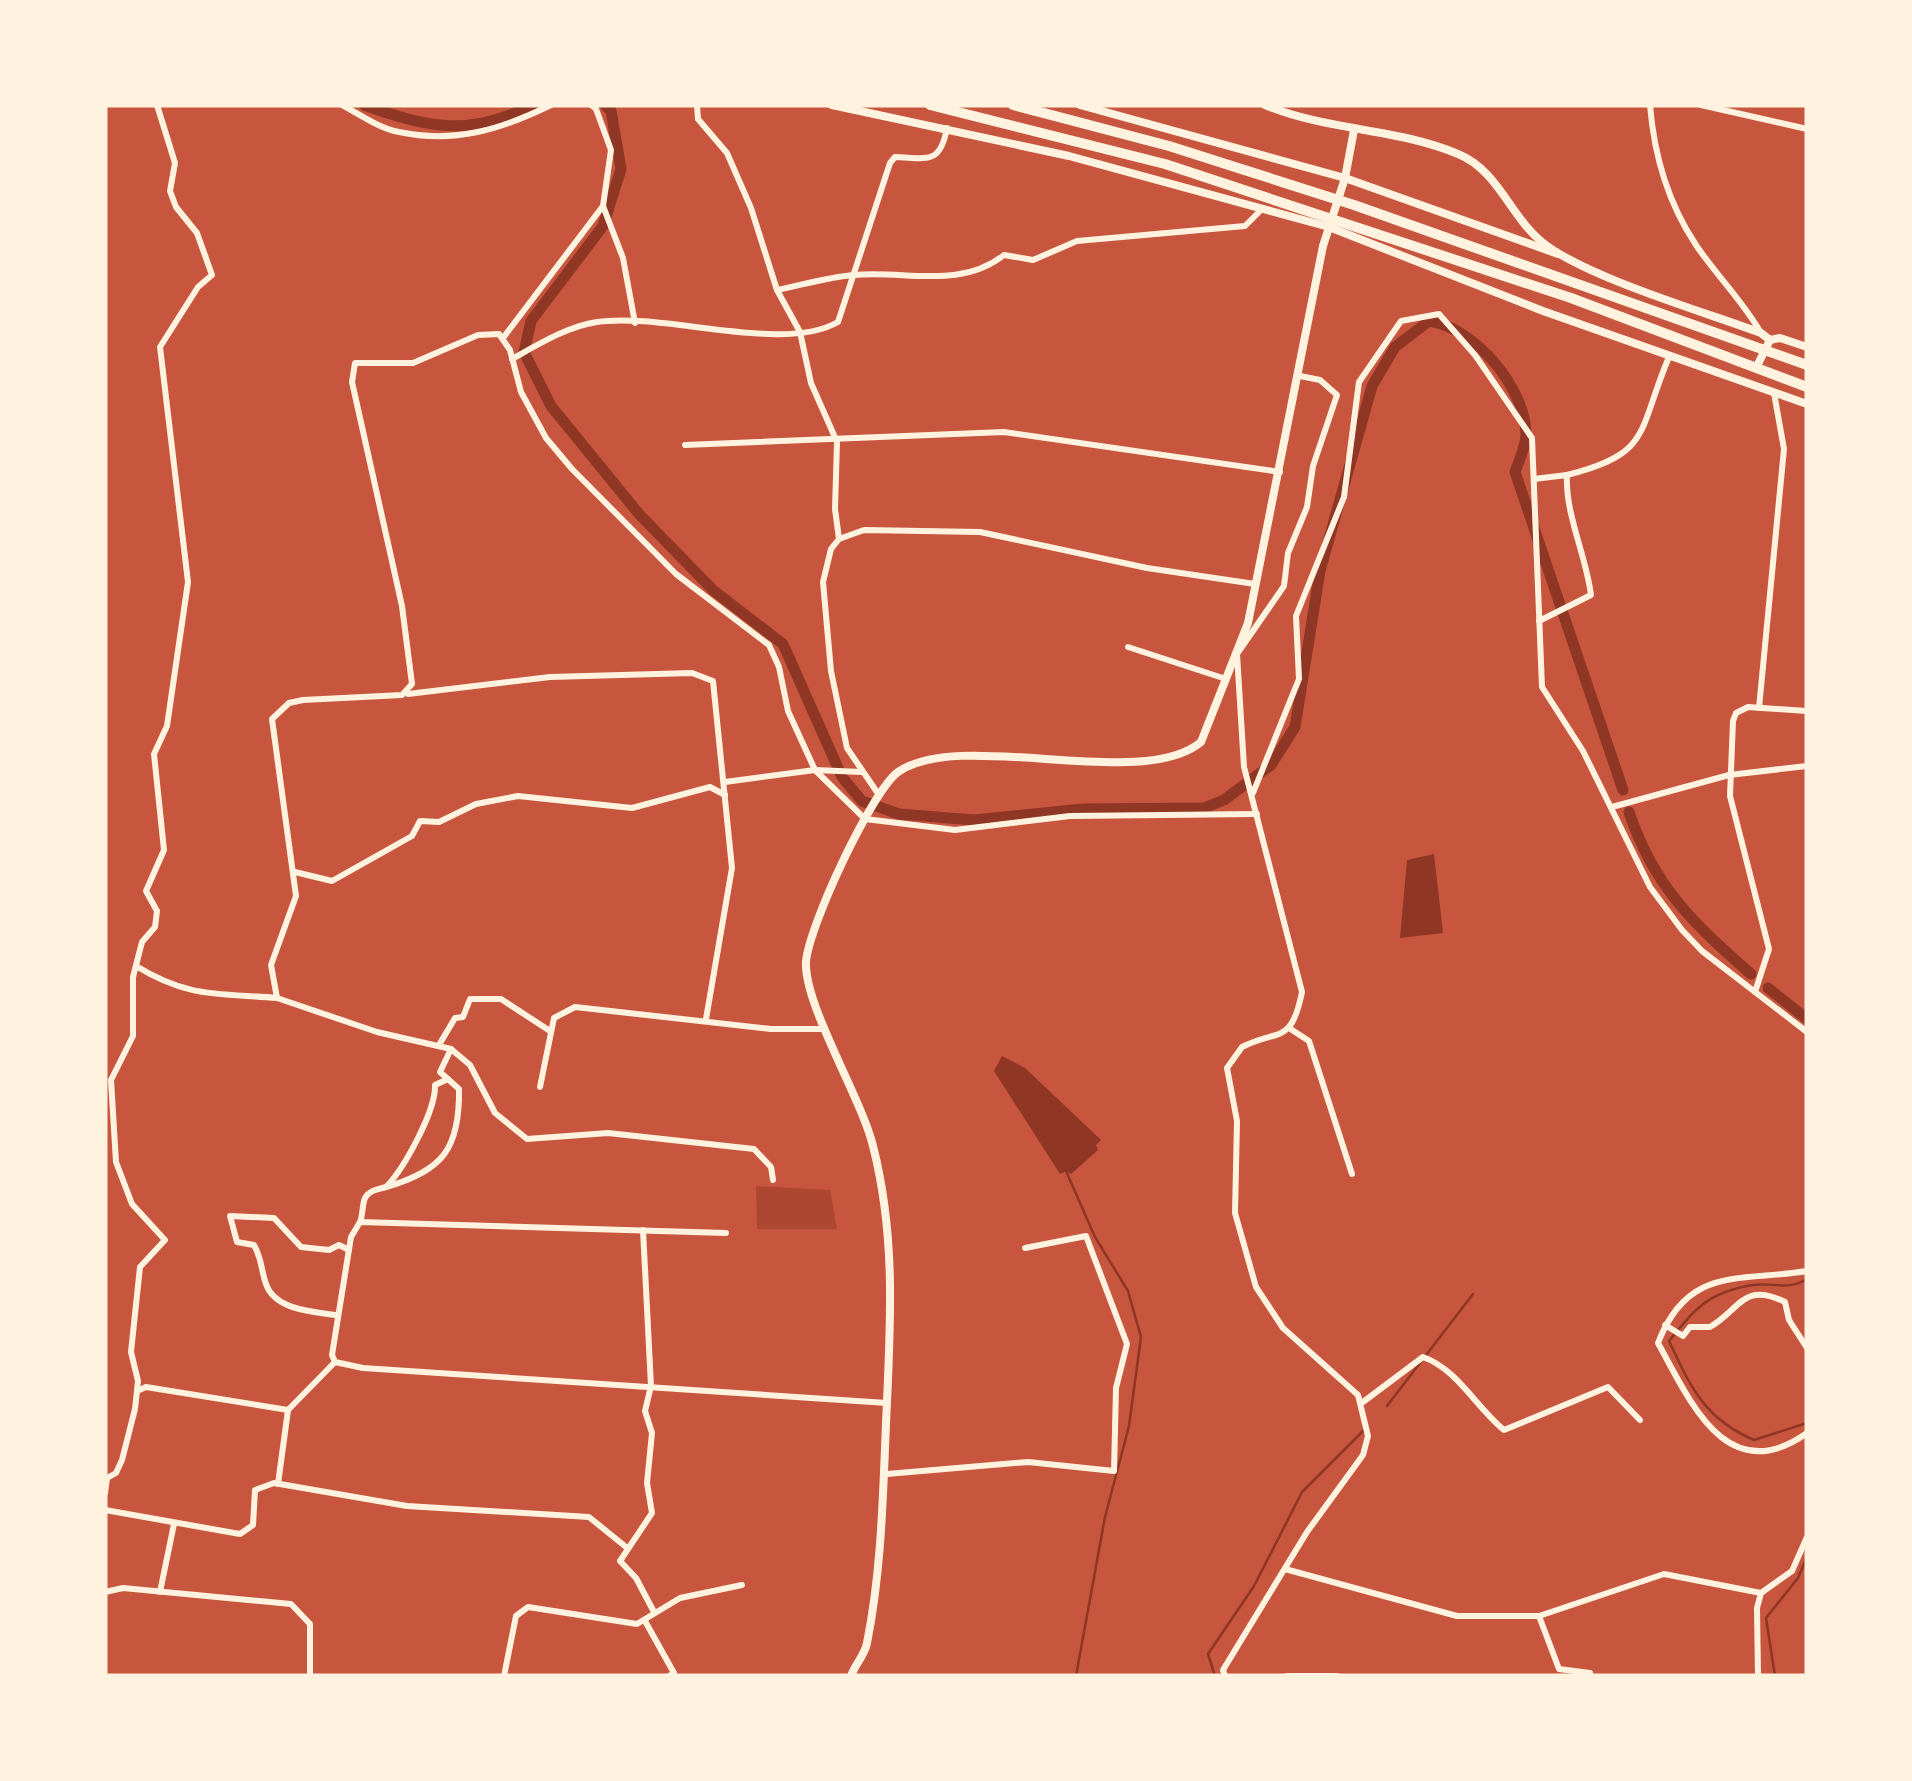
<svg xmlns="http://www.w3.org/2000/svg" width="1912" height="1781" font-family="'Source Sans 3',sans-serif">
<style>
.green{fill:#ae4732}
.water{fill:#8f3625}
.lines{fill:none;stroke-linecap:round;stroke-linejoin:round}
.stream{stroke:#8f3625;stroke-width:2.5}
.canal{stroke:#8f3625;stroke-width:11}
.minor{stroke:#fff3e0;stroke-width:6}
.tertiary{stroke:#fff3e0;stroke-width:8}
.secondary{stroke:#fff3e0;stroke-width:8}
.trunk{stroke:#fff3e0;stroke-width:10}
</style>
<rect width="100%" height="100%" fill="#c8553d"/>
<polygon class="green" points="756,1186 830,1190 837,1229 757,1229"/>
<g class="water">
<polygon points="1434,854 1443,933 1400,938 1407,860"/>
<polygon points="1002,1056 1025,1068 1101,1140 1096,1145 1098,1150 1071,1174 1067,1171 1060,1174 994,1071"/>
</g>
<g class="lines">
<g class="stream">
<polyline points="1066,1171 1095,1237 1128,1291 1141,1337 1129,1426 1105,1517 1076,1676"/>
<path d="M1807 1279C1787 1291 1774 1282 1753 1285 1708 1292 1695 1309 1669 1341 1691 1388 1705 1419 1754 1440L1807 1423"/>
<polyline points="1387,1406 1473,1294"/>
<polyline points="1215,1676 1208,1654 1254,1586 1302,1492 1364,1430"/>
<polyline points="1775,1676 1766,1618 1798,1578 1807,1557"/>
</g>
<g class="canal">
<path d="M364 105C429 128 469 137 533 105"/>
<path d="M605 105 611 111 621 169 603 226 531 321 524 352 551 406 639 514 713 590 783 644 842 777 862 801 899 814 974 820 1083 809 1204 808 1224 800 1271 765 1295 727 1320 571 1372 386 1395 347 1429 321C1475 328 1525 387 1526 434 1526 446 1519 461 1515 472L1623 790"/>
<path d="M1629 812C1654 887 1693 923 1751 974"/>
<polyline points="1768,988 1807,1019"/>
</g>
<g class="minor">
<path d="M342 105C359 114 380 129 399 132 455 144 502 129 551 105"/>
<polyline points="697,105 698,119 727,153 751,208 777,290 800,332 811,383 837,442 835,509 839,539"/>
<path d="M1650 105C1654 155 1668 203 1696 245 1716 275 1743 301 1761 333"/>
<polyline points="1701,105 1807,129"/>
<polyline points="603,206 623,258 635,323"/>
<path d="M777 290C802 285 828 277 854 275 905 270 960 290 1004 255L1033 260 1077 241 1245 226 1262 209"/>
<polyline points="503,338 603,206 611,150 596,109 591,105"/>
<path d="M512 359C537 345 568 326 597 322 664 312 783 354 838 322L890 163 895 157C928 158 940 165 947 128"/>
<polyline points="685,445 1004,432 1280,472"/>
<path d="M1567 475C1653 453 1637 432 1669 357"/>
<path d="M1534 479 1567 475C1565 514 1586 555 1591 595L1539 621"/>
<polyline points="1128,647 1226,679"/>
<polyline points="408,694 550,677 692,673 713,681 732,868 706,1019"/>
<polyline points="1759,708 1784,449 1774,393"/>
<polyline points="725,782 815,770 862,772"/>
<polyline points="1253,793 1299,679 1296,616 1344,497 1359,382 1401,321 1439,314 1475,355 1532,438 1542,687 1583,751 1650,887 1682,930 1702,951 1807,1032"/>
<polyline points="879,795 847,748 831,671 823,582 831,549 839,539 864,530 980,532 1147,568 1255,584"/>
<polyline points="1612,807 1729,775 1807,766"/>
<polyline points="295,872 332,881 412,836 420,821 439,822 476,804 518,796 632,808 710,787 725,795"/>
<path d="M136 966C188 998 218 993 277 998"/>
<polyline points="1755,992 1769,949 1730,796 1733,721 1736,713 1748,707 1807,711"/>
<polyline points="1289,1028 1309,1041 1352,1174"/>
<polyline points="439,1045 455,1018 463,1017 470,999 501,999 550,1031"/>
<polyline points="540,1087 554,1018 575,1007 771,1029 825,1029"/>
<polyline points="773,1180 771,1167 754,1149 608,1133 527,1139 495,1113 470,1065 451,1049 377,1032 277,998 271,965 296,896 272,719 289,703 303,700 402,695 412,684 402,606 352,382 355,363 413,363 478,335 499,334 510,350 521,392 546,438 572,469 676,574 769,645 779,667 788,711 815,770 865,819 955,830 1070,816 1257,814"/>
<path d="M387 1186C404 1168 436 1111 435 1085L448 1079"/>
<path d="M360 1222C363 1215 362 1205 365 1198 369 1190 379 1189 386 1187 443 1171 460 1148 459 1089L440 1072 451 1049"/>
<polyline points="643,1230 651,1386 645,1411 652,1433 647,1483 652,1513 620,1561 636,1578 654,1612"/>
<polyline points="726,1233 360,1222 351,1237 332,1355 335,1362 363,1368 887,1403"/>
<path d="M1807 1271C1740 1282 1688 1265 1658 1343 1690 1401 1727 1490 1807 1433"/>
<path d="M336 1315C313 1312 275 1310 266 1284 261 1270 262 1259 254 1245L237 1242 230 1216 274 1218 301 1247 329 1250 339 1245 349 1250"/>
<path d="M1665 1325 1683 1336 1690 1327H1710C1740 1310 1743 1281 1785 1302L1789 1320 1807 1348"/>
<polyline points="137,1391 146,1387 288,1410"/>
<path d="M1363 1402 1423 1357C1457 1369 1476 1407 1504 1430L1608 1387 1640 1420"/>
<polyline points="887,1474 1028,1462 1114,1471 1116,1388 1127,1344 1086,1236 1025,1248"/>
<polyline points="278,1484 288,1410 335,1362"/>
<polyline points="105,1493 107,1478 116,1473 122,1460 135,1409 138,1381 131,1352 140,1267 165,1240 132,1204 116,1162 111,1080 133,1036 133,977 142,942 155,927 157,911 146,891 164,850 154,754 167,726 188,582 160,347 198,287 212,275 197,233 176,207 170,191 175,163 157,105"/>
<polyline points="105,1510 240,1534 253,1525 255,1490 274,1483 407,1506 589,1517 626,1547"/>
<polyline points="1285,1569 1457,1616 1539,1616 1664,1574 1761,1593"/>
<polyline points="105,1592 123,1588 291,1604 310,1624 310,1676"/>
<polyline points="160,1592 174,1524"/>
<polyline points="1539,1616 1559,1669 1590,1673"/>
<polyline points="645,1621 674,1673 669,1676"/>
<polyline points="504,1676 516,1616 528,1607 637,1624 680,1598 742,1585"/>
<path d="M1225 1676 1223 1670 1307 1532 1363 1455 1368 1436 1358 1395 1283 1328 1256 1287 1235 1213 1237 1121 1227 1068 1242 1047C1279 1028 1291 1046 1302 992L1244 767 1237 654 1284 586 1288 553 1307 507 1313 466 1337 395 1320 380 1300 376"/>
<polyline points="1287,1676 1337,1676"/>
<polyline points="1758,1676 1757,1608 1761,1593 1792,1571 1807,1537"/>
</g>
<g class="tertiary">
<polyline points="832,105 1069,156 1329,227 1543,311 1807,404"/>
<polyline points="1080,105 1345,178 1558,254"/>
<polyline points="1770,340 1780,338 1807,347"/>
<path d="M851 1676C855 1664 865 1655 867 1643 883 1563 883 1482 887 1402 891 1314 895 1232 873 1146 861 1097 804 1005 806 962 808 928 871 792 898 772 960 728 1142 792 1201 742L1248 623 1323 246 1345 178 1354 130"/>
</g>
<path class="secondary" d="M1265 105C1327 131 1397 128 1458 154 1498 170 1510 216 1542 242 1585 277 1705 312 1761 333L1770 340 1757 366"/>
<g class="trunk">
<polyline points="930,105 1165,164 1571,298 1807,387"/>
<polyline points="1013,105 1169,146 1354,205 1807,365"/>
</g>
</g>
<rect width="1912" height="1781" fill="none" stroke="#fff3e0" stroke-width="215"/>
</svg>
